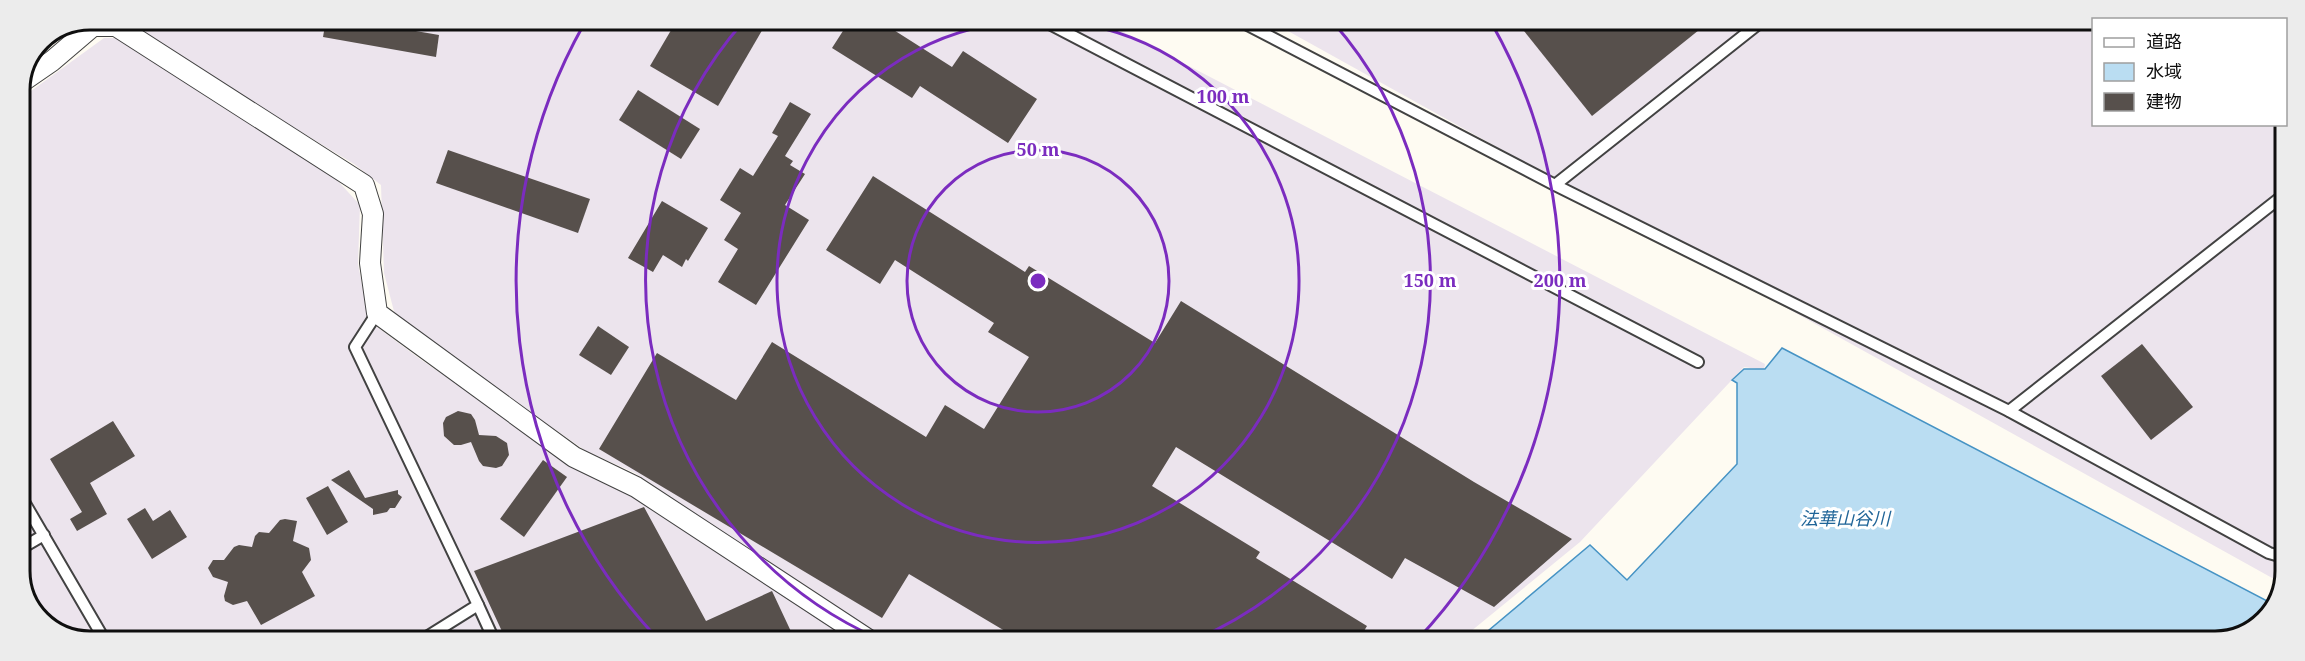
<svg xmlns="http://www.w3.org/2000/svg" width="2305" height="661" font-family="'Noto Serif','Noto Sans JP',serif">
<style>
.industrial{fill:#ece4ed}
.water{fill:#baddf2;stroke:#4693c4;stroke-width:1.5}
.building{fill:#57504c}
.lines{fill:none;stroke-linecap:round;stroke-linejoin:round}
.service-casing{stroke:#424242;stroke-width:14}
.minor-casing{stroke:#424242;stroke-width:22}
.service{stroke:#fff;stroke-width:10}
.minor{stroke:#fff;stroke-width:20}
.ring{fill:none;stroke:#7b2cbf;stroke-width:3}
.labels{text-anchor:middle;stroke-width:6;stroke-linejoin:round;paint-order:stroke}
.water-label{font-size:18px;font-style:italic;fill:#206598;stroke:#fff}
.rim{fill:none;stroke:#0f0f0f;stroke-width:3}
.centre{fill:#7b2cbf;stroke:#fff;stroke-width:3}
.ring-label{font-size:18px;text-anchor:middle;font-weight:bold;fill:#7b2cbf;stroke:#fff;stroke-width:6;stroke-linejoin:round;paint-order:stroke}
</style>
<rect width="100%" height="100%" fill="#fefbf2"/>
<g class="industrial">
<polygon points="116,20 1102,21 1765,364 1764,370 1744,367 1580,542 1459,641 885,640 635,473 586,451 396,319 384,273 381,185 354,164"/>
<polygon points="1270,21 2093,22 2094,124 2285,125 2283,584"/>
<polygon points="104,38 119,38 337,180 360,205 358,264 367,309 373,324 420,359 567,459 624,484 867,640 72,639 37,617 20,576 20,99"/>
</g>
<polygon class="water" points="1782,348 2273,604 2258,627 2215,641 1476,641 1590,545 1627,580 1737,464 1737,383 1732,380 1744,369 1765,369"/>
<g class="building">
<polygon points="326,20 352,20 439,35 436,57 323,37"/>
<polygon points="677,20 768,20 718,106 650,66"/>
<polygon points="850,20 878,20 952,67 963,51 1037,99 1008,143 920,86 912,98 832,48"/>
<polygon points="1516,21 1692,21 1699,30 1592,116"/>
<polygon points="638,90 700,129 681,159 619,120"/>
<polygon points="790,102 811,114 785,156 793,161 790,165 805,174 785,205 809,220 756,305 718,282 738,249 724,240 741,213 720,200 740,168 753,176 778,136 772,133"/>
<polygon points="448,150 590,199 578,233 436,183"/>
<polygon points="873,176 1025,272 1029,266 1155,343 1181,301 1474,482 1572,539 1494,607 1405,558 1392,579 1176,447 1152,486 1260,552 1256,558 1367,626 1358,641 1020,640 909,574 882,618 599,449 657,353 736,400 772,342 926,437 945,405 984,429 1029,357 988,332 994,323 895,260 880,284 826,250"/>
<polygon points="662,201 708,228 688,261 686,259 682,267 663,255 653,272 628,258"/>
<polygon points="598,326 629,347 611,375 579,355"/>
<polygon points="2142,344 2193,407 2151,440 2101,376"/>
<polygon points="458,411 471,414 475,420 479,435 496,436 507,443 509,455 502,466 496,468 483,466 479,461 471,442 461,445 454,445 444,436 443,423 446,417"/>
<polygon points="113,421 135,456 90,483 107,514 77,531 70,519 82,512 50,459"/>
<polygon points="543,460 567,477 524,537 500,519"/>
<polygon points="349,470 365,498 398,490 398,494 402,497 395,508 390,508 387,512 373,515 373,509 331,480"/>
<polygon points="328,486 348,522 327,535 306,498"/>
<polygon points="644,507 706,621 772,591 795,640 506,640 474,571"/>
<polygon points="145,508 153,521 170,510 187,537 152,559 127,519"/>
<polygon points="285,519 297,521 293,541 309,548 311,560 302,572 315,596 261,625 247,601 233,605 225,601 224,596 228,582 213,577 208,568 213,560 224,560 234,547 239,545 252,547 255,536 259,532 269,533 280,520"/>
</g>
<g class="lines">
<defs>
<g id="service">
<polyline points="1044,21 1698,362"/>
<polyline points="1240,21 1555,185 2009,411 2269,553 2283,557"/>
<polyline points="1555,185 1762,21"/>
<polyline points="377,313 355,347 478,605 422,640"/>
<polyline points="2009,411 2285,194"/>
<polyline points="20,495 104,639"/>
<polyline points="20,549 44,535"/>
<polyline points="478,605 494,640"/>
</g>
<polyline id="minor" points="23,81 52,61 93,26 116,26 364,185 373,214 370,263 377,313 574,457 636,487 869,640"/>
</defs>
<use href="#service" class="service-casing"/>
<use href="#minor" class="minor-casing"/>
<use href="#service" class="service"/>
<use href="#minor" class="minor"/>
</g>
<g class="ring">
<circle cx="1038" cy="281" r="131"/>
<path d="M1056 21A261 261 0 1 1 1020 21"/>
<path d="M879 639A392 392 0 0 1 744 21M1332 21A392 392 0 0 1 1197 639"/>
<path d="M656 637A522 522 0 0 1 584 24M1492 24A522 522 0 0 1 1417 640"/>
</g>
<g class="labels">
<g class="water-label">
<text x="1845" y="525">法華山谷川</text>
</g>
</g>
<path d="M0 0H2305V661H0ZM90 30H2215A60 60 0 0 1 2275 90V571A60 60 0 0 1 2215 631H90A60 60 0 0 1 30 571V90A60 60 0 0 1 90 30Z" fill="#ececec" fill-rule="evenodd"/>
<path class="rim" d="M90 30H2215A60 60 0 0 1 2275 90V571A60 60 0 0 1 2215 631H90A60 60 0 0 1 30 571V90A60 60 0 0 1 90 30Z"/>
<circle cx="1038" cy="281" r="9" class="centre"/>
<g class="ring-label">
<text x="1223" y="103">100 m</text>
<text x="1038" y="156">50 m</text>
<text x="1430" y="287">150 m</text>
<text x="1560" y="287">200 m</text>
</g>
<rect x="2092" y="18" width="195" height="108" fill="#ffffff" stroke="#9f9f9f" stroke-width="1.5"/>
<rect x="2104" y="38" width="30" height="9" fill="#ffffff" stroke="#9f9f9f" stroke-width="1.5"/>
<text x="2146" y="48" font-size="18" fill="#0f0f0f">道路</text>
<rect x="2104" y="63" width="30" height="18" fill="#baddf2" stroke="#9f9f9f" stroke-width="1.5"/>
<text x="2146" y="78" font-size="18" fill="#0f0f0f">水域</text>
<rect x="2104" y="93" width="30" height="18" fill="#57504c" stroke="#9f9f9f" stroke-width="1.5"/>
<text x="2146" y="108" font-size="18" fill="#0f0f0f">建物</text>
</svg>
